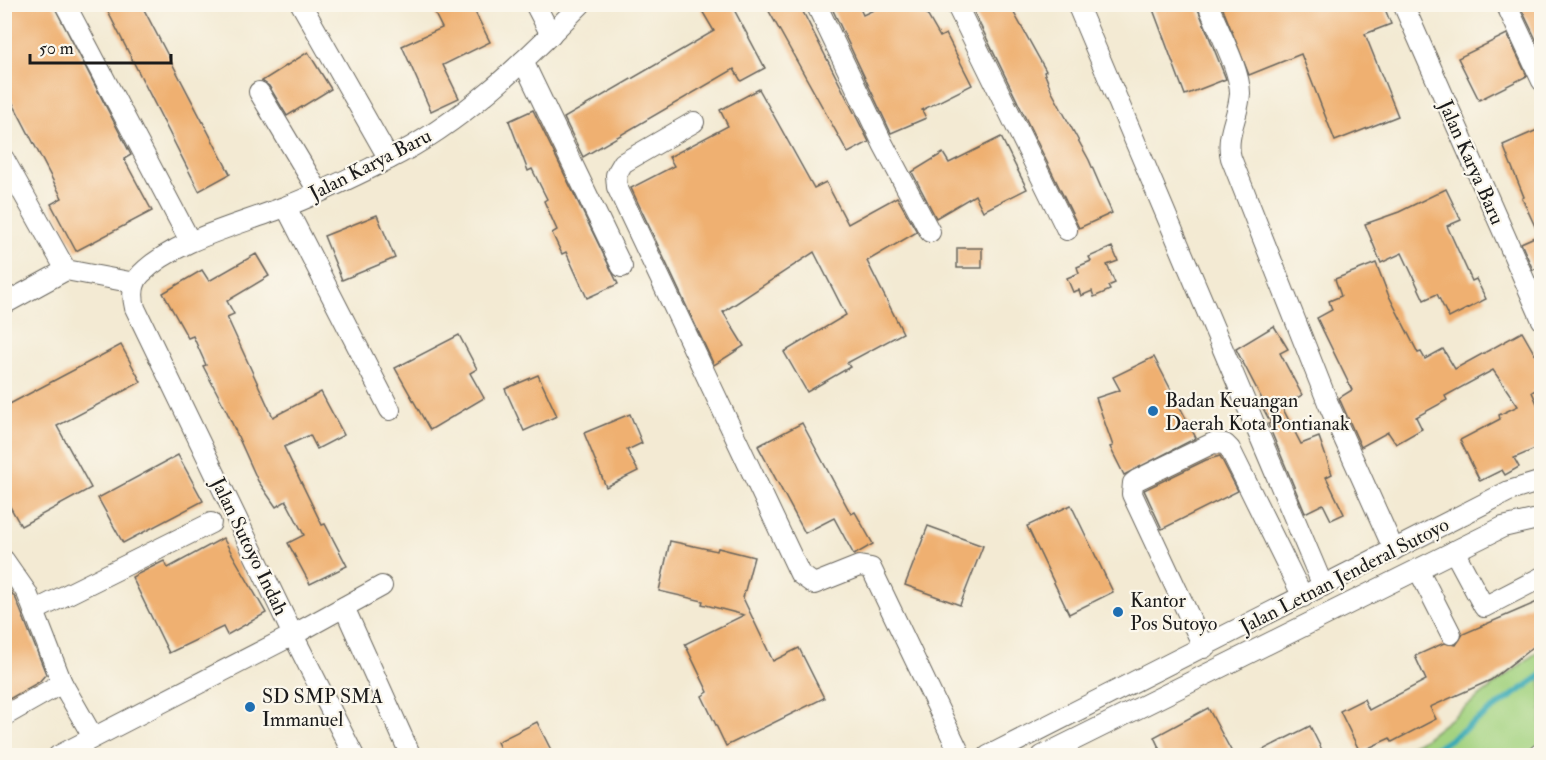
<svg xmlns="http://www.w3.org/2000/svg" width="1546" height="760" font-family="'IM FELL Double Pica',serif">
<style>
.green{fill:#a4d381;stroke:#60784e;stroke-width:1.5}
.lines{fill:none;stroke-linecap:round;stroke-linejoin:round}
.stream{stroke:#39aab6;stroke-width:6}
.building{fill:#efb071}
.minor-casing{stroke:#67645c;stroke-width:22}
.minor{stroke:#fff;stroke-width:20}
.poi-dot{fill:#1f6fb2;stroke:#fbf7ec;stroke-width:2}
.labels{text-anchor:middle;stroke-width:4.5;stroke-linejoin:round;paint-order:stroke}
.street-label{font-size:20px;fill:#1c1c1c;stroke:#fbf7ec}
.poi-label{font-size:20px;fill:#1c1c1c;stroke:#fbf7ec;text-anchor:start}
</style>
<rect width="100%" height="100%" fill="#fbf7ec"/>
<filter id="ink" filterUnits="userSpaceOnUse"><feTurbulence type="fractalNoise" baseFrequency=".0167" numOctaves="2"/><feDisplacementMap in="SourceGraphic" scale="12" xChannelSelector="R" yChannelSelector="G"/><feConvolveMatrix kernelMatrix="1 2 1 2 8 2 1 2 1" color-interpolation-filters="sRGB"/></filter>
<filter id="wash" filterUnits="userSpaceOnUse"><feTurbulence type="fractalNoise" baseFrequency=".008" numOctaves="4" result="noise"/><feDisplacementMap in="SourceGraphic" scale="24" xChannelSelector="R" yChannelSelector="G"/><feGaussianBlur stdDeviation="1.35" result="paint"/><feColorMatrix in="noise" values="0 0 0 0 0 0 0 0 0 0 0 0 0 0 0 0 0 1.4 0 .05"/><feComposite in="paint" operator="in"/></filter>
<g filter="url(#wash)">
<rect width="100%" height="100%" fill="#f3ead3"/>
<polygon class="green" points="1541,649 1541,755 1391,756 1424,739"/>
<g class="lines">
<polyline class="stream" points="1419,756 1443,744 1542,675"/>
</g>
<g id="blocks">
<g class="building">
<polygon points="4,4 53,4 131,155 124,159 152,211 76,251 51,204 62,198 4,86"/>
<polygon points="104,4 141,4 230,174 199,191"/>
<polygon points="430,4 471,4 490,42 443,65 459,98 431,111 402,46 442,28"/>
<polygon points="698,4 731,4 765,68 741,81 734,69 583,157 564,118 714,31"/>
<polygon points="765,4 799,4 869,142 848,153"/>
<polygon points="830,4 858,4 863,15 886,4 921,4 940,37 946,34 972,85 922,110 926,118 891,133"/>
<polygon points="970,4 1009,4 1046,71 1044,72 1052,92 1089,160 1112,213 1079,228"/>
<polygon points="1151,4 1196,4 1226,79 1185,95"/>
<polygon points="1221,4 1383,4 1391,24 1365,34 1398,116 1335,141 1301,54 1249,75"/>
<polygon points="1519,4 1542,4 1542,52"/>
<polygon points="1507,34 1527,76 1479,100 1458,58"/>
<polygon points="308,52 331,89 287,116 269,86 262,81"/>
<polygon points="759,89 814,188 826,182 848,224 897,197 917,232 867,261 903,333 847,363 850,367 807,392 784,352 846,315 814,252 723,312 744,346 714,365 631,188 674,166 669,157 728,126 720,110"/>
<polygon points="533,110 618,284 587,298 566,252 562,254 552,233 557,230 544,201 547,199 532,169 528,171 509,121"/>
<polygon points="1542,128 1542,266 1533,270 1521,243 1539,235 1522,198 1524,197 1503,145"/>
<polygon points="1001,137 1027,189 983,211 975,195 936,218 912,172 943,153 949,163"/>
<polygon points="1446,189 1461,220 1447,226 1472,281 1476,279 1486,299 1449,318 1437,294 1424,300 1402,253 1381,263 1365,224 1399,212"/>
<polygon points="377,215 395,258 342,280 324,236"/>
<polygon points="1112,247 1118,261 1107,265 1115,283 1108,286 1110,290 1094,297 1092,291 1081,296 1079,290 1073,292 1067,278 1079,273 1077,267 1091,261 1089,257"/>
<rect x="957" y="248" width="25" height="20"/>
<polygon points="256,254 269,276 227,301 234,314 227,317 273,417 321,392 344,435 317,449 310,435 284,447 322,525 325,524 347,566 310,584 288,543 304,535 286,501 276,507 258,481 227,412 203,366 206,365 193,336 188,338 163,293 202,270 209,281"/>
<polygon points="1376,263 1388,294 1418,353 1421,352 1425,359 1443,349 1455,369 1522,332 1542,367 1542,386 1532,392 1542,415 1542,446 1514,458 1519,467 1505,475 1502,470 1480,481 1460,440 1500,419 1499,415 1518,406 1493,370 1445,396 1447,400 1416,417 1422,429 1396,444 1388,432 1361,447 1339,398 1352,390 1317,318 1332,310 1329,301 1341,296 1335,279"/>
<polygon points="1274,326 1288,349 1280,353 1302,395 1282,407 1301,444 1319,437 1332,474 1326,477 1344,514 1331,520 1323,504 1305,513 1268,424 1271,423 1260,403 1263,401 1236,349"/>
<polygon points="459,335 477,369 470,373 484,398 430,430 395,368"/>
<polygon points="121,345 141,382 57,426 91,488 21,526 4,496 4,407"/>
<polygon points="1154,357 1196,438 1124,475 1110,447 1113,446 1096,398 1120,390 1113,377"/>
<polygon points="538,375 557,416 524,431 505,389"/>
<polygon points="630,414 642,443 627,450 638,471 606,487 584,433"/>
<polygon points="802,423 851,514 855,512 873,544 854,555 834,518 805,533 758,446"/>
<polygon points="178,455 203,501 123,543 98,498"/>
<polygon points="1220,456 1238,491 1162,529 1144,490 1206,460"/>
<polygon points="1071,505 1113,592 1069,614 1027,526"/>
<polygon points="928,526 983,546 960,605 905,585"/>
<polygon points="223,538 266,613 227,635 223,627 169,653 132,577 164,561 168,568"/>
<polygon points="670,541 717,551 718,548 754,557 743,598 773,661 799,648 824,698 726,746 702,696 708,692 685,644 744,615 702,604 703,601 659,591"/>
<polygon points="4,582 16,599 46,674 39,682 4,702"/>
<polygon points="1542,600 1542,640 1491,680 1430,707 1436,719 1392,742 1390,738 1360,752 1340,711 1364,699 1369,710 1426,680 1415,656 1444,643 1456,645 1463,634"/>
<polygon points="1208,708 1234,756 1163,756 1154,737"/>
<polygon points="537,722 554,756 504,756 497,742"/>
<polygon points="1310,726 1325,756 1251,756"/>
</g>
</g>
</g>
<g filter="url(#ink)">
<use href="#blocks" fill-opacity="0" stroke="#67645c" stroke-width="1.5"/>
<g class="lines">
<defs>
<g id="minor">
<polyline points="65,4 190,241"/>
<polyline points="301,4 389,159"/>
<polyline points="535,4 551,35"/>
<polyline points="816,4 883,144 930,232"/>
<polyline points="956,4 1067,230"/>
<polyline points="1077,4 1323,586"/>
<path d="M1208 4C1217 28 1240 69 1240 93 1239 116 1225 135 1231 158L1328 403 1394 550"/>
<polyline points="1403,4 1542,320"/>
<polyline points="1506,4 1542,81"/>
<polyline points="523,61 622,267"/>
<polyline points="259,92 318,191"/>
<polyline points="694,122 623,163 616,175 617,187 800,574 814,584 859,566 871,568 961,756"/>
<polyline points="4,159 66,270 135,283"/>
<polyline points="286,207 390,410"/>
<polyline points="4,304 66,270"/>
<polyline points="1454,551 1484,607 1542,577"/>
<polyline points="4,560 27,593 62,683 93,737"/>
<polyline points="1418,569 1451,634"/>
<polyline points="344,607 411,756"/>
<polyline points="34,611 211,523"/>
<polyline points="1204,648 1132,494 1133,483 1137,480 1213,443 1225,444 1230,449 1303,597"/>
<polyline points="4,716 62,683"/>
<path d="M58 756 293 635 135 308C132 296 132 283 141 274 176 239 240 225 284 207 319 194 354 176 387 160 462 123 523 63 581 4"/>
<polyline points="354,756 293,635 382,586"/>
<polyline points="988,756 1509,491 1542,481"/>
<polyline points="1042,756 1503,527 1542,518"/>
<polyline points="1537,756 1542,752"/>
</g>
</defs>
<use href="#minor" class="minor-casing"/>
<use href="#minor" class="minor"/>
</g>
</g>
<g class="poi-dot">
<circle cx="1153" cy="411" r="6"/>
<circle cx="1118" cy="612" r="6"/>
<circle cx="250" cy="707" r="6"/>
</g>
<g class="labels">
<g class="street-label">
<text transform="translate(1472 162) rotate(66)" y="7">Jalan Karya Baru</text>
<text transform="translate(370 164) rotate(-27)" y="7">Jalan Karya Baru</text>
<text transform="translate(250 546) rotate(64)" y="7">Jalan Sutoyo Indah</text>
<text transform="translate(1344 575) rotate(-27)" y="7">Jalan Letnan Jenderal Sutoyo</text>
</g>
<g class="poi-label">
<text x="1165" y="407">Badan Keuangan<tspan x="1165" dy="23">Daerah Kota Pontianak</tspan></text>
<text x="1130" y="607">Kantor<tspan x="1130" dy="23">Pos Sutoyo</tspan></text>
<text x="262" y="703">SD SMP SMA<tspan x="262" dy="23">Immanuel</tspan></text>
</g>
</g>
<rect width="1546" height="760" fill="none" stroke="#fbf7ec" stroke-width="24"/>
<path d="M30 54v9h141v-9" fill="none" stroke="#1c1c1c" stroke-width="3"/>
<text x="39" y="54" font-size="18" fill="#1c1c1c" stroke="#fbf7ec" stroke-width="4.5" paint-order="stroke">50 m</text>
</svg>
